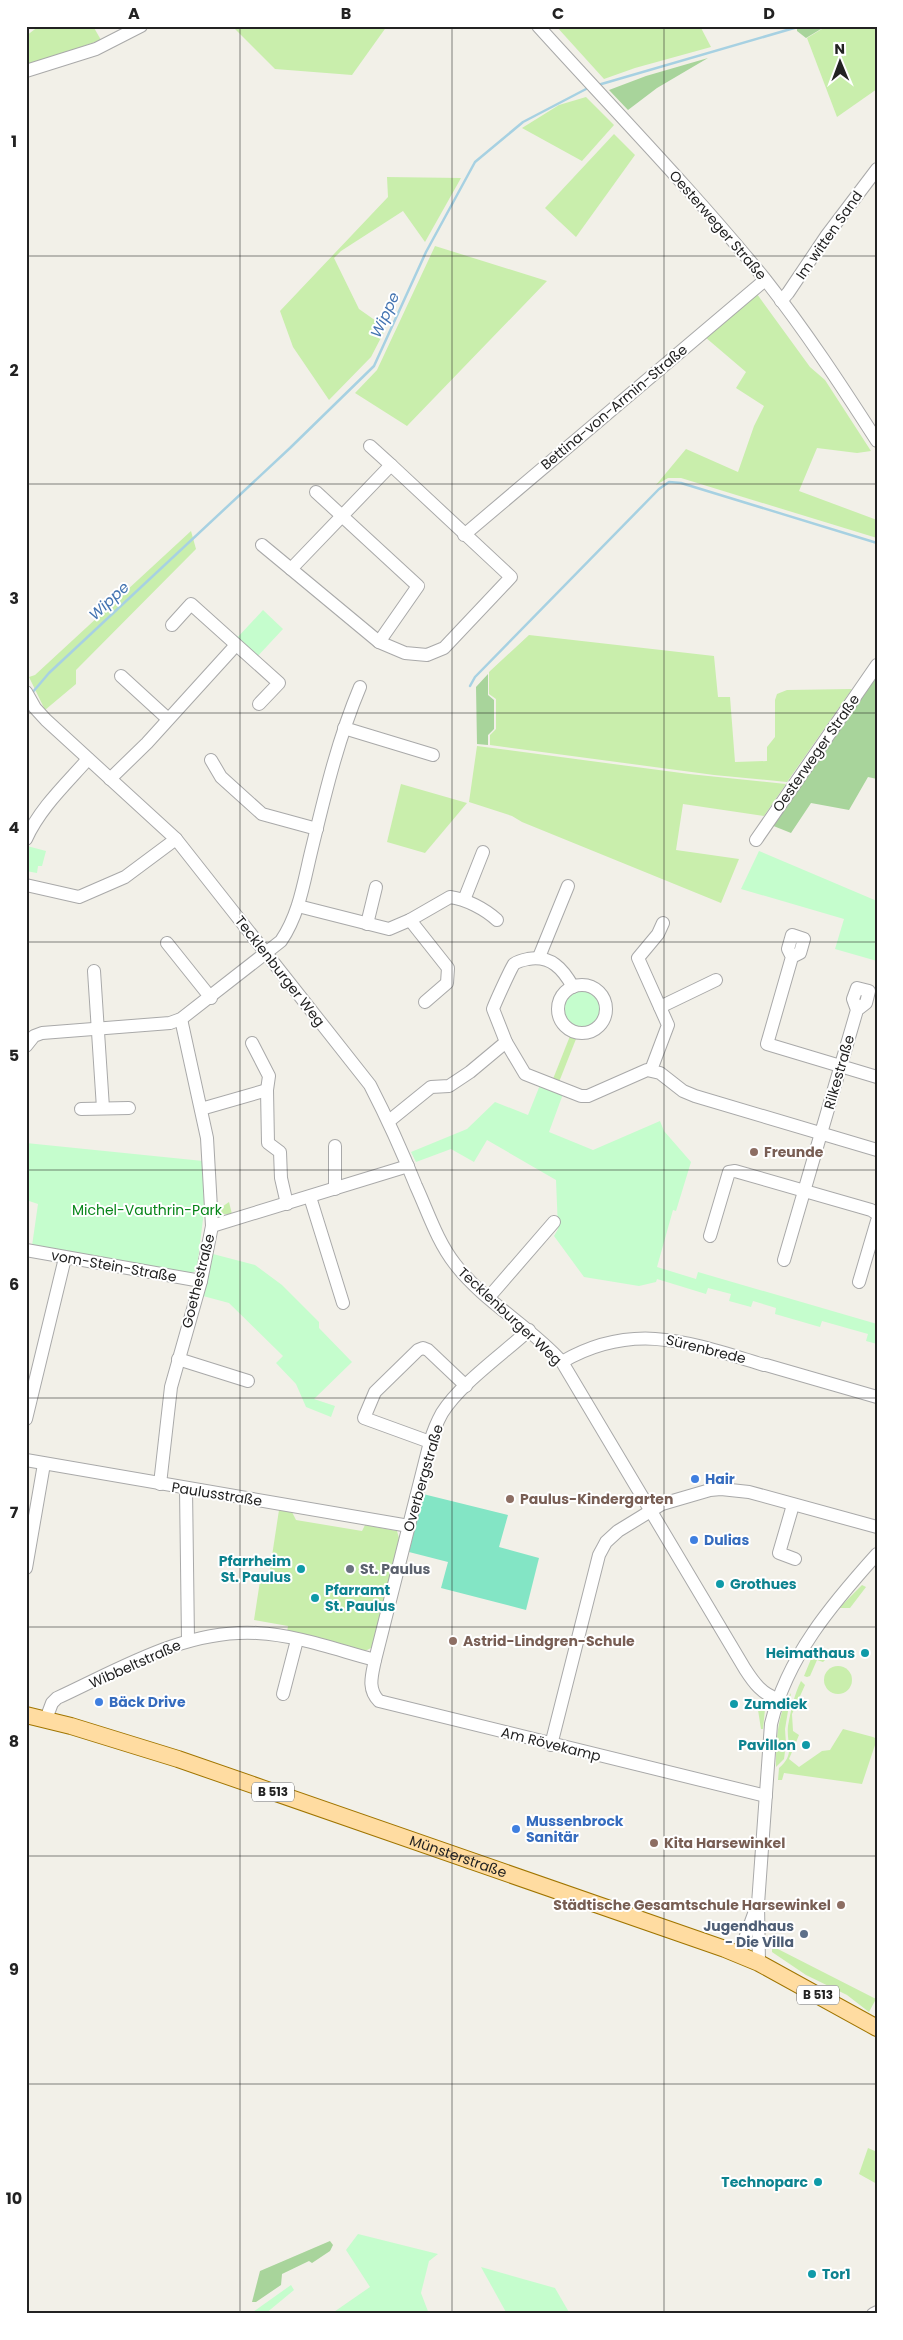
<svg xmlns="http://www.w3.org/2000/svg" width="903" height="2340" font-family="Poppins,sans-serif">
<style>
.grass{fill:#c9eeac}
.forest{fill:#a8d49b}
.park{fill:#c5fdcd}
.pitch{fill:#83e5c5}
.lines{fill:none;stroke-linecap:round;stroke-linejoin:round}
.stream{stroke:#a7d1e2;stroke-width:2.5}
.minor-casing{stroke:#a9a9a9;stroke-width:14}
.major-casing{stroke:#a07500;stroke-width:18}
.minor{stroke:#fff;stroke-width:12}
.major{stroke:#ffdca1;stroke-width:16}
.grid{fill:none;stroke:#222;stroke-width:1;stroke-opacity:0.55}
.education-dot{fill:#8d6e63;stroke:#fff;stroke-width:2}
.shop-dot{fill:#3f7fe0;stroke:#fff;stroke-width:2}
.culture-dot{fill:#0f9aa8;stroke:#fff;stroke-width:2}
.worship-dot{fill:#6b7280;stroke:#fff;stroke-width:2}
.service-dot{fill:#5c6f8a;stroke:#fff;stroke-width:2}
.labels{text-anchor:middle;stroke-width:4;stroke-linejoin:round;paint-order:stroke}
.shield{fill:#fff;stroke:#646464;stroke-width:1}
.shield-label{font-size:12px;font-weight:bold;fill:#222}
.street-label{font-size:14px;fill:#222;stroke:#fff}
.education-label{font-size:14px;font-weight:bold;fill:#785e54;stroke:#fff;text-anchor:start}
.park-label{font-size:14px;fill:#068518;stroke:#fff}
.shop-label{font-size:14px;font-weight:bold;fill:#366cbe;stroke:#fff;text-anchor:start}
.culture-label{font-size:14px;font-weight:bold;fill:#0d838f;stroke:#fff;text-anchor:end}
.worship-label{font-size:14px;font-weight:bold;fill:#5b616d;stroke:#fff;text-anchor:start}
.service-label{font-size:14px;font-weight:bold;fill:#4e5e75;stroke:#fff;text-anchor:end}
.water-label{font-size:15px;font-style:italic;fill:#4474b1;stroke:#fff}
.neatline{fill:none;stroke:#222;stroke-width:2}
.grid-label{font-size:16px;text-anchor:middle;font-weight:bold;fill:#222}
</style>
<rect width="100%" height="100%" fill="#f2f0e8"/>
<g class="grass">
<polygon points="39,26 93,26 101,40 26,66 26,36"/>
<polygon points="232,26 387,26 352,75 275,69"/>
<polygon points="556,26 700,26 711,47 635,68 604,79"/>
<polygon points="827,26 877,26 877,89 837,117 807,38"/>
<polygon points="586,97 614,125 582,161 522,128 559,105"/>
<polygon points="614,134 635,155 576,237 545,208"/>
<polygon points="387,177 461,178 425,242 403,211 341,251 334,258 359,309 386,328 371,357 329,400 293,347 280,311 388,197"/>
<polygon points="435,246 547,281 407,426 355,393 377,370"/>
<polygon points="757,294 810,367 825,380 871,451 857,453 817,448 799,491 877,520 877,538 681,478 668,478 656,485 686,449 738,472 754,426 764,406 736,388 746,372 705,337"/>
<polygon points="191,531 196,549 76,670 76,684 45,710 29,677 35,675"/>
<polygon points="529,635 714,656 718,697 730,697 735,762 767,761 767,747 775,737 775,700 777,694 787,690 852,689 787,782 714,775 490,745 490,735 496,729 496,699 489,694 489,672"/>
<polygon points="477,746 689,774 786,784 764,816 683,804 676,850 739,859 721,903 522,822 512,816 469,802"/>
<polygon points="401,784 467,803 425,853 387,842"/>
<polygon points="570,1036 576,1039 559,1082 553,1079"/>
<polygon points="229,1202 232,1214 221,1214 219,1209"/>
<polygon points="279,1510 292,1512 296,1520 362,1531 365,1525 397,1531 399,1538 373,1647 365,1651 287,1632 288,1626 254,1620 260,1581 268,1582"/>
<polygon points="862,1585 866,1587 850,1608 840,1608 833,1614"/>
<polygon points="816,1647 827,1652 829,1656 823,1662 817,1660 810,1676 807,1677 804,1676"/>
<circle cx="838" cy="1680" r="14"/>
<path d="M801 1681 805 1685 792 1714 793 1731 799 1735 789 1759 799 1767 822 1751 830 1750 843 1729 873 1737 877 1739 862 1784 784 1773 782 1780H778L779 1768C796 1754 786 1743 788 1726 791 1710 794 1695 801 1681Z"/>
<path d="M791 1693 785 1729 786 1744 784 1759 776 1767C776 1743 777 1713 791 1693Z"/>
<polygon points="762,1703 765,1709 763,1729 761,1729 758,1710"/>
<polygon points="772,1946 876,1999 869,2012 847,1995 806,1975 772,1952"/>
<polygon points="868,2148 877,2152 877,2184 859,2174"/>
</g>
<g class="forest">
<polygon points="797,26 826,26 806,38 797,31"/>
<polygon points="708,58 657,88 628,110 609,90 646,76"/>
<polygon points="488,674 488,695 494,700 494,729 488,735 488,745 477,744 476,687"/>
<polygon points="877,675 877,779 868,777 849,810 811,803 791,833 771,825"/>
<polygon points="330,2241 333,2245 330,2251 312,2263 309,2261 282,2274 281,2285 256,2302 252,2302 260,2271"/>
</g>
<g class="park">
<polygon points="263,610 283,629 256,658 236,639"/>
<polygon points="27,846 46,851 42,866 38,866 37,873 26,871"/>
<polygon points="759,851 877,901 877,961 835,949 844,919 741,889"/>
<circle cx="582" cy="1009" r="19"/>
<polygon points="540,1085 563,1094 549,1132 593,1150 660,1121 664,1131 691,1162 676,1211 673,1210 657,1267 696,1279 698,1272 877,1324 877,1344 866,1341 868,1334 822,1321 820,1327 775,1314 776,1308 753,1301 751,1307 729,1301 731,1294 708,1288 706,1294 657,1279 656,1282 639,1286 584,1277 554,1236 558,1229 556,1180 487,1140 474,1162 451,1149 416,1162 411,1152 467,1129 495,1102 528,1115"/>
<polygon points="26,1143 203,1161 204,1211 197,1268 194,1272 189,1273 32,1246 38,1204 26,1200"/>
<polygon points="213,1254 255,1265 282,1285 319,1322 319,1328 352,1362 314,1399 335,1406 331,1417 306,1407 296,1384 276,1363 283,1356 229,1303 203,1296"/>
<polygon points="358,2234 438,2254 429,2261 421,2293 429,2314 331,2314 370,2287 346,2250"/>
<polygon points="481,2267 555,2288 570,2314 507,2314"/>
<polygon points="291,2285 294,2290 265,2314 250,2314"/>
</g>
<polygon class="pitch" points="423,1494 508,1515 499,1547 539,1558 526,1610 441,1588 448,1562 409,1552"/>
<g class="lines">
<g class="stream">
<polyline points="598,85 801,26"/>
<polyline points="470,686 475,677 659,489 669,482 681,483 877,543"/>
<polyline points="32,693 49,673 290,448 374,366 426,252 475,162 523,122 588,88"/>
</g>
<defs>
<g id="minor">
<path d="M538 26C614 110 693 191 764 278 805 330 841 385 877 441"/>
<polyline points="26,71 96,49 141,26"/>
<polyline points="781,301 788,293 827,235 877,169"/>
<polyline points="370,446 391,465"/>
<polygon points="391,465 511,577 444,648 427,655 405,653 379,642 291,569"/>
<polyline points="316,492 418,586 379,642"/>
<polyline points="464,535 765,280"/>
<polyline points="262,545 291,569"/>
<polyline points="172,625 191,604 279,683 259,704"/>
<polyline points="121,676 168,719"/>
<path d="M26 692 35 708 46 720 176 839 370 1085C387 1118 402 1151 416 1186 428 1212 437 1241 455 1264 483 1301 531 1327 562 1362L745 1669C754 1683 762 1694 778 1699"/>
<polyline points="344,728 433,755"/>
<polyline points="211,760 221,777 262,814 317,829"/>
<polyline points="110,779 147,743 236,645"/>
<path d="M26 839C40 808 66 784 88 759"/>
<polyline points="756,840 877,665"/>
<polyline points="26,885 79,897 125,877 176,839"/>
<polyline points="464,900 483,852"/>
<path d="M298 906 389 929 410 920 450 897C466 899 485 909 497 920"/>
<polyline points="410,920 448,968 447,983 425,1002"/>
<polyline points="367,924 376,887"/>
<polyline points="167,943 211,998"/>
<polyline points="539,957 568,886"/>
<polyline points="792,957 800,953 804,939 792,935 788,949 792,957 767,1044 877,1077"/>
<polyline points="94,971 103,1108"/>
<circle cx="582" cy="1009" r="24"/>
<path d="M573 987C563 969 551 955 528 959 523 960 518 961 514 964 511 968 495 1003 493 1009L506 1042 525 1074 581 1096H588L647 1070 660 1073 683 1091 695 1096 877 1150"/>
<polyline points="660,1007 716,980"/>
<polyline points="252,1043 269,1076 267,1090 268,1143 280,1152 281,1178 287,1204"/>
<path d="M26 1046 34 1036 42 1033 170 1023 181 1019 281 941C300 913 304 880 312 848 325 794 338 739 360 687"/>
<polyline points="651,1070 668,1025 638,958 658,934 663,923"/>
<polyline points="81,1109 129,1108"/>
<polyline points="201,1109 267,1090"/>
<polyline points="389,1121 431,1087 449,1086 470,1072 506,1042"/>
<polyline points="335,1146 335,1189"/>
<polyline points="310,1197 343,1303"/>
<polyline points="212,1226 408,1166"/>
<polyline points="710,1236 729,1172 735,1171 871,1210 877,1214"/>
<polyline points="26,1250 201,1281"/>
<polyline points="784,1260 857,1010 853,999 857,988 869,991 866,1003 857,1010"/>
<polyline points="859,1282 877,1221"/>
<polyline points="489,1297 554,1222"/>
<path d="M529 1330C503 1354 460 1384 442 1413 437 1422 433 1432 430 1442L375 1660C372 1675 367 1689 379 1701L766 1796"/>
<polyline points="178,1359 248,1381"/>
<path d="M562 1362C634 1320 691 1343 764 1365"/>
<polyline points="766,1365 877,1397"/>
<polyline points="26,1419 65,1258"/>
<polyline points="430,1442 364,1418 375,1392 418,1350 423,1348 428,1350 466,1386"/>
<polyline points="26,1460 409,1526"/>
<polyline points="160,1484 171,1387 201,1281 212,1226 207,1138 181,1019"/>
<polyline points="186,1488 188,1640"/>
<polyline points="793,1505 779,1553 795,1559"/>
<polyline points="26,1568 44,1464"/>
<polyline points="283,1694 297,1640"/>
<path d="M46 1719 52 1703 57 1698C120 1669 185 1629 257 1633 297 1635 337 1650 375 1660"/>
<polyline points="551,1745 599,1555 606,1542 618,1531 662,1504 710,1490 721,1489 749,1492 877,1527"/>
<polyline points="739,1955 755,1911"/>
<path d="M759 1963 758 1904 771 1724C787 1657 832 1604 877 1554"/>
<polyline points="873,2314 877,2312"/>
</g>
<g id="major">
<path id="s1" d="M26 1715 71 1726 178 1759 725 1949 759 1963 877 2028"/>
</g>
</defs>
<use href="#minor" class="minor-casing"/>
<use href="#major" class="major-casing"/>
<use href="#minor" class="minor"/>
<use href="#major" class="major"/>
</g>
<path class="grid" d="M240 26V2314M452 26V2314M664 26V2314M26 256H877M26 484H877M26 713H877M26 942H877M26 1170H877M26 1398H877M26 1627H877M26 1856H877M26 2084H877"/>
<g class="education-dot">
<circle cx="754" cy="1152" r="5"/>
<circle cx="510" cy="1499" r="5"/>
<circle cx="453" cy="1641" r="5"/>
<circle cx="654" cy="1843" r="5"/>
<circle cx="841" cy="1905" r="5"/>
</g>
<g class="shop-dot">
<circle cx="695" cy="1479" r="5"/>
<circle cx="694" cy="1540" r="5"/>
<circle cx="99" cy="1702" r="5"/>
<circle cx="516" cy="1829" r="5"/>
</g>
<g class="culture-dot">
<circle cx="301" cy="1569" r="5"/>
<circle cx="720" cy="1584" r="5"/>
<circle cx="315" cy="1598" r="5"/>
<circle cx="865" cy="1653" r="5"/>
<circle cx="734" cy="1704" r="5"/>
<circle cx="806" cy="1745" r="5"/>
<circle cx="818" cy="2182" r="5"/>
<circle cx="812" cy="2274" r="5"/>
</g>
<circle class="worship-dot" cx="350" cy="1569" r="5"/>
<circle class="service-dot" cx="804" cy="1934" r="5"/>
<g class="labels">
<g class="shield">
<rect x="252" y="1782.5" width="42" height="19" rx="4"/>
<rect x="797" y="1985.5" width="42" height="19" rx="4"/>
</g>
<g class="shield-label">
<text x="273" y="1796">B 513</text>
<text x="818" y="1999">B 513</text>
</g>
<g class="street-label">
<text transform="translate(718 225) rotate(49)" y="5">Oesterweger Straße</text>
<text transform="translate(829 235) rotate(-55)" y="5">Im witten Sand</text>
<text transform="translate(614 407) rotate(-40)" y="5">Bettina-von-Armin-Straße</text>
<text transform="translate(816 753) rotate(-55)" y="5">Oesterweger Straße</text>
<text transform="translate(280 971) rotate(52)" y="5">Tecklenburger Weg</text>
<text transform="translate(839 1072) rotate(-74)" y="5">Rilkestraße</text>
<text transform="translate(114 1266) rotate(10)" y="5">vom-Stein-Straße</text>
<text transform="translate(198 1281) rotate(-76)" y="5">Goethestraße</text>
<text transform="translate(510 1316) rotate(43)" y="5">Tecklenburger Weg</text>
<text transform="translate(706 1349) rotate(14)" y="5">Sürenbrede</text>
<text transform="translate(423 1478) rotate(-74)" y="5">Overbergstraße</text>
<text transform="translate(217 1494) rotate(9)" y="5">Paulusstraße</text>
<text transform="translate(135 1664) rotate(-24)" y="5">Wibbeltstraße</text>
<text transform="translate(551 1744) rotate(14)" y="5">Am Rövekamp</text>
<text dy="5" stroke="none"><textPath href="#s1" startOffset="455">Münsterstraße</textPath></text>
</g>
<g class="education-label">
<text x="764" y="1157">Freunde</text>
<text x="520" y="1504">Paulus-Kindergarten</text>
<text x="463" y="1646">Astrid-Lindgren-Schule</text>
<text x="664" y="1848">Kita Harsewinkel</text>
<text x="831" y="1910" text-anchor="end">Städtische Gesamtschule Harsewinkel</text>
</g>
<g class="park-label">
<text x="147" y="1215">Michel-Vauthrin-Park</text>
</g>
<g class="shop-label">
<text x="705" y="1484">Hair</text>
<text x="704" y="1545">Dulias</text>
<text x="109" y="1707">Bäck Drive</text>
<text x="526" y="1826">Mussenbrock<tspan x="526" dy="16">Sanitär</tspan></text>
</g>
<g class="culture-label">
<text x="291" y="1566">Pfarrheim<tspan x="291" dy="16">St. Paulus</tspan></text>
<text x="730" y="1589" text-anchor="start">Grothues</text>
<text x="325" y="1595" text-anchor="start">Pfarramt<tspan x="325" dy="16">St. Paulus</tspan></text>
<text x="855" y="1658">Heimathaus</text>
<text x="744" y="1709" text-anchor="start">Zumdiek</text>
<text x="796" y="1750">Pavillon</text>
<text x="808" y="2187">Technoparc</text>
<text x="822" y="2279" text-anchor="start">Tor1</text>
</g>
<g class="worship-label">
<text x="360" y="1574">St. Paulus</text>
</g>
<g class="service-label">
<text x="794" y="1931">Jugendhaus<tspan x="794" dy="16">- Die Villa</tspan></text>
</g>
<g class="water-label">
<text transform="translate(385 315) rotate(-65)" y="5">Wippe</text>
<text transform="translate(109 601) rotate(-43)" y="5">Wippe</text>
</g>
</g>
<rect width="903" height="2340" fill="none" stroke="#ffffff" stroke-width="55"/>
<g transform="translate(840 62) rotate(359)" stroke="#ffffff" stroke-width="4" paint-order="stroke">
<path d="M0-4L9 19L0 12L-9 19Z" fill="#222222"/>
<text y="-8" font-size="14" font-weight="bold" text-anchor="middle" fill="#222222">N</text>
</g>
<rect x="28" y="28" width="848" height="2284" class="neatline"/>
<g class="grid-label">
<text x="134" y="19">A</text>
<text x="346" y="19">B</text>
<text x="558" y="19">C</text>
<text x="769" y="19">D</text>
<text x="14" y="147">1</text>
<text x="14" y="376">2</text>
<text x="14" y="604">3</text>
<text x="14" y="833">4</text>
<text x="14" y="1061">5</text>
<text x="14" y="1290">6</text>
<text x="14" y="1518">7</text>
<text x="14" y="1747">8</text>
<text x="14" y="1975">9</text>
<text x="14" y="2204">10</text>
</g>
</svg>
